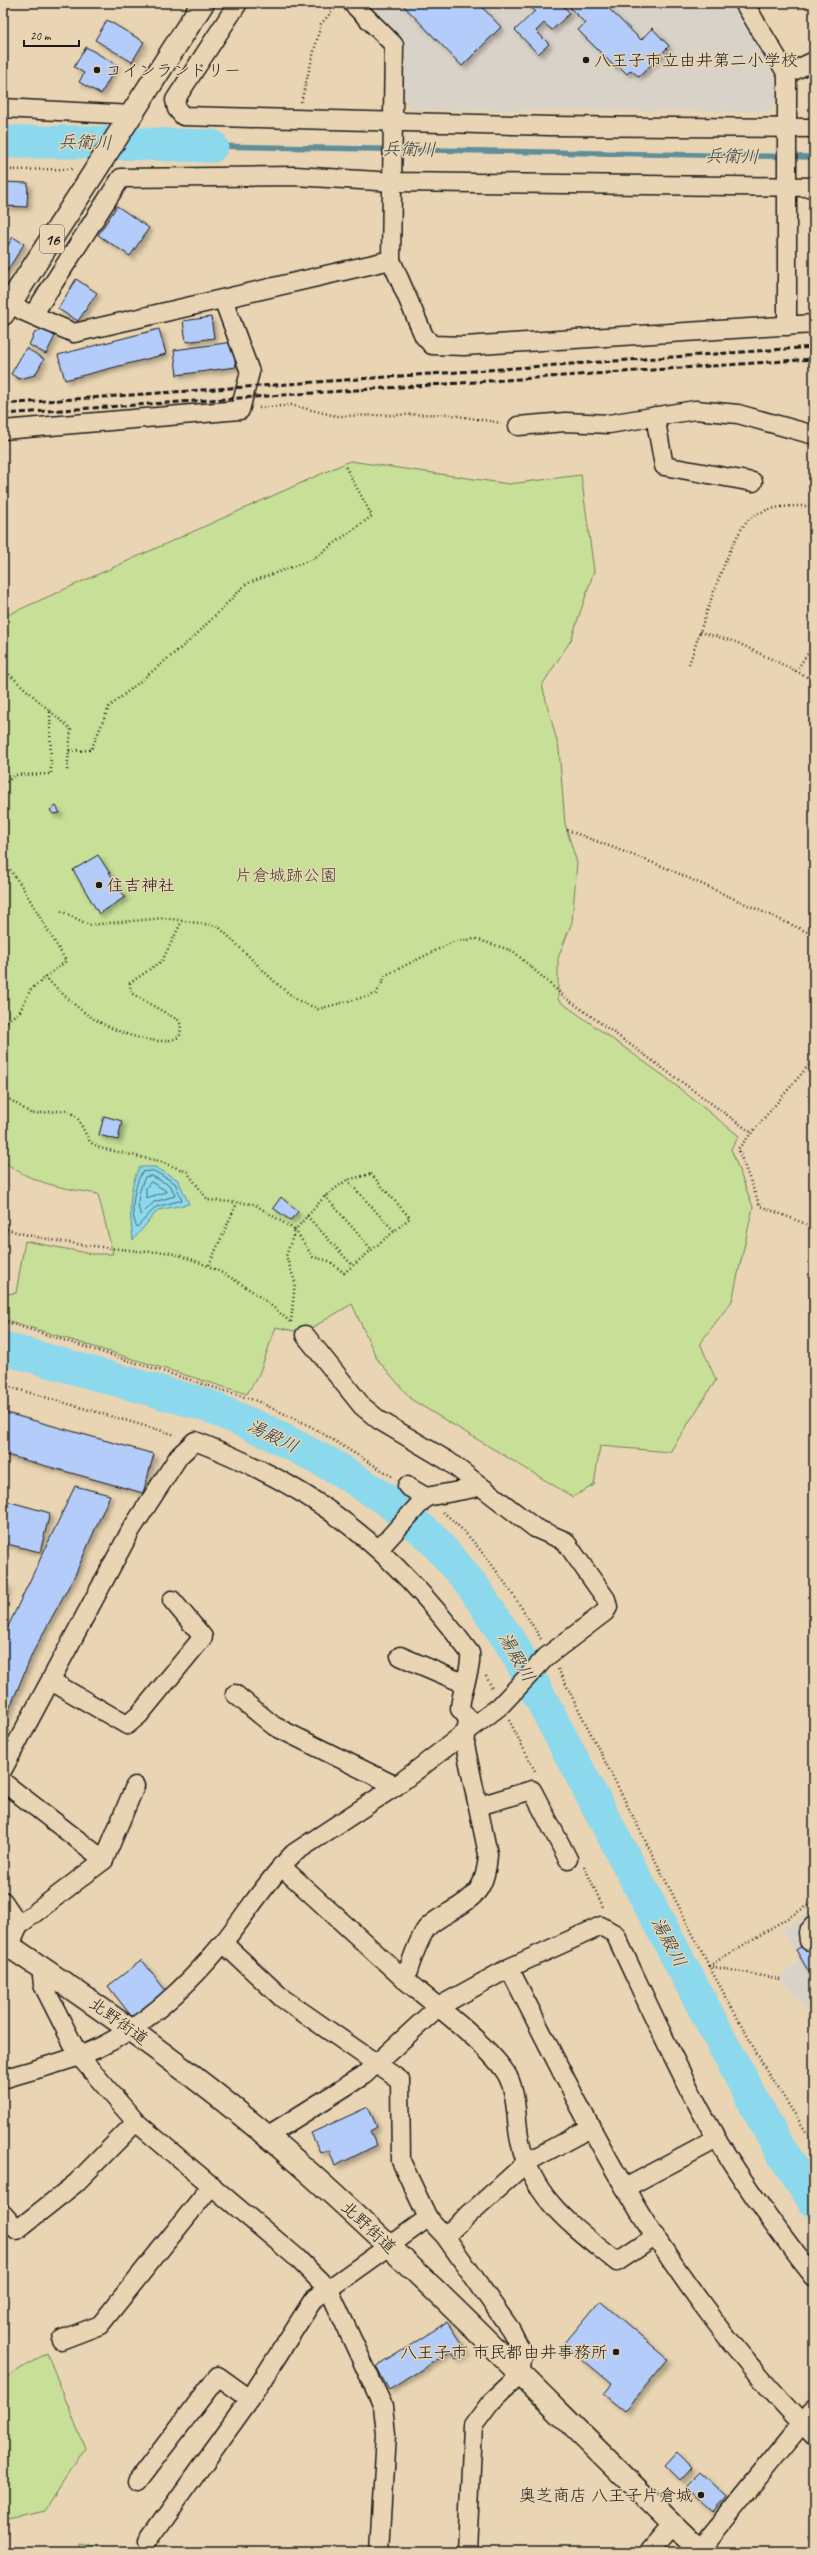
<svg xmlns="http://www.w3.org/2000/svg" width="817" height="2555" font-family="Caveat,'Klee One',sans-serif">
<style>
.built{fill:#d9d2c8}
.green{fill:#c7df96;stroke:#727e59}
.water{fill:#8cd8ec;stroke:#5f8d99}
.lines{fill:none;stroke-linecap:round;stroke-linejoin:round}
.shore{stroke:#49676f;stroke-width:1}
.stream{stroke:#5f8d99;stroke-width:5.5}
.river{stroke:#8cd8ec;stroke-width:33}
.building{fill:#b3ccfa;stroke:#1c1c1c;filter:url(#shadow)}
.minor-casing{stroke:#1c1c1c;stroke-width:21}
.major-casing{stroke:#1c1c1c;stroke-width:25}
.highway-casing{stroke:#1c1c1c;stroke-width:25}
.path{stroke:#1c1c1c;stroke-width:2.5;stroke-dasharray:1 3;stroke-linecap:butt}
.minor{stroke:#e9d5b3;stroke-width:18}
.major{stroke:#e9d5b3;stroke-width:22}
.highway{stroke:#e9d5b3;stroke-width:22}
.rail{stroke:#1c1c1c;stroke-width:3;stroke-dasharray:6 3;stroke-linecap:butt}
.poi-dot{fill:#1c1c1c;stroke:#e9d5b3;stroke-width:1.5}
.labels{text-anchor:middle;stroke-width:3;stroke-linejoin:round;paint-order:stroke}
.shield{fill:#e9d5b3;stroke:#5a5449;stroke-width:1}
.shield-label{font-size:16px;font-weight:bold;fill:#1c1c1c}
.poi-label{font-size:17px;fill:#1c1c1c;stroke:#e9d5b3;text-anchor:start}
.park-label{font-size:17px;fill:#3e4334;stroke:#e9d5b3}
.street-label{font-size:17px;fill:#1c1c1c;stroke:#e9d5b3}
.water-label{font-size:18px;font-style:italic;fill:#324246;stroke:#e9d5b3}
</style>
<defs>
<filter id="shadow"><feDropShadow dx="3.5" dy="3.5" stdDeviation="2" flood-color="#0004"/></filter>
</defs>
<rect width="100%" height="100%" fill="#e9d5b3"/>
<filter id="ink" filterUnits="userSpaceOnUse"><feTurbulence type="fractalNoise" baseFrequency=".025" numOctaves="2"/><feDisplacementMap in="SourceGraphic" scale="8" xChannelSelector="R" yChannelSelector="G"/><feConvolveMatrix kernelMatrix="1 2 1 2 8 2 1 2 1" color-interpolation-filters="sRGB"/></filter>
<g filter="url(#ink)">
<g class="built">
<polygon points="363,3 733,3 774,73 776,103 771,111 414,110 404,102 405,47"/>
<polygon points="814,1910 814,2018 780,1979 800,1959 781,1930"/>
</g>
<g class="green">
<path d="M350 461 509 484 581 475 594 571 571 640 542 685 559 749 565 824 577 863 572 922 558 958V1000L664 1076 739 1136 731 1149 753 1207 732 1301 700 1343 716 1380 670 1452 600 1446 594 1485 573 1497 412 1400 377 1359 352 1304 303 1333 276 1327 259 1374 247 1394 3 1319V1294L16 1293 25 1241 92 1254H113L98 1194C64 1188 30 1184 3 1160V617Z"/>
<polygon points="47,2353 85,2448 45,2511 3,2520 3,2379"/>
<polygon points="81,2544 121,2552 80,2552"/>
</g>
<path class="water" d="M139 1167H155L178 1180 189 1204 158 1210 133 1240C130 1212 127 1194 139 1167Z"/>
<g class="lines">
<g class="shore">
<path d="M154 1171 175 1183 182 1200 156 1207 137 1227C129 1213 134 1186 142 1172Z"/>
<path d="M152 1176 171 1186 175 1196 154 1202 141 1215C135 1205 140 1187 145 1177Z"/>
<polygon points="151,1182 165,1190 166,1192 146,1198 146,1188"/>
</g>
<polyline class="stream" points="212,146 814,157"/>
<g class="river">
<polyline points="3,142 77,142 212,146"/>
<polyline points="3,1348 206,1405 268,1432 337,1468 388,1501 432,1538 472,1585 514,1648 732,2061 776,2143 814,2201"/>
</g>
</g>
<g class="building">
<polygon points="401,3 478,3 501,27 462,66"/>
<polygon points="526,3 560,3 570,13 552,30 544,23 536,31 549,44 538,54 515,30 535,11"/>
<polygon points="575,3 603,3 641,40 652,28 669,46 639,77 631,70 627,74 618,65 616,68 578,30 585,23 570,8"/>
<polygon points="107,20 144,42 132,62 95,40"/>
<polygon points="86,47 117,65 101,94 79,82 84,73 74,67"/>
<polygon points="3,182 28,183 27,207 3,206"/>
<polygon points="117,206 149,228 130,256 98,235"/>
<polygon points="13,237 24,244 7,271 3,269 3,253"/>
<polygon points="76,279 97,293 78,321 58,309"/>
<polygon points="211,317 214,338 186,342 183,321"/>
<polygon points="159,329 166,354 65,380 58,355"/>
<polygon points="44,330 55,336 46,354 29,345 35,332"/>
<polygon points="233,342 236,367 177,375 174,350"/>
<polygon points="26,348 44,359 35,375 19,379 11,374"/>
<polygon points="56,806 60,813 53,814 50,810"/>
<polygon points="98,855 125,897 99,914 73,870"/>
<polygon points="104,1116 122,1121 118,1140 99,1135"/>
<polygon points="281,1197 298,1212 290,1220 273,1208"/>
<polygon points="3,1412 154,1454 143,1493 3,1454"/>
<polygon points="75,1486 110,1495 75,1575 33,1652 3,1724 3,1637"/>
<polygon points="3,1500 50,1513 40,1552 3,1543"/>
<polygon points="3,1584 8,1585 3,1602"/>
<polygon points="814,1938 814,1987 809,1979 812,1977 796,1950"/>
<polygon points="142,1960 166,1991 132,2017 108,1986"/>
<polygon points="368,2107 377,2127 370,2131 377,2145 335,2166 329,2150 320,2152 311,2133"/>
<polygon points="600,2301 668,2359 625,2411 604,2394 612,2384 564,2344"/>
<polygon points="447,2322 467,2352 456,2359 451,2351 389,2390 376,2367"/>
<polygon points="677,2452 692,2467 680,2480 665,2465"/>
<polygon points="700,2471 727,2497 713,2512 685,2486"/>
</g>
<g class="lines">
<defs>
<g id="minor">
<polyline points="238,3 175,100 177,109 183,116 550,126 814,128"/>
<polyline points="352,3 394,45 391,260 424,336 432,345 464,346 814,324"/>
<polyline points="744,3 787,74 787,326"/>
<polyline points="787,74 814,61"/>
<polyline points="3,108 132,115"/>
<polyline points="11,303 23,311 74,333 391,260"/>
<polyline points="33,315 121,178 295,176 394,182 814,187"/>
<polyline points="655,416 664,466 753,482"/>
<polyline points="518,426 565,422 609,424 695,410 738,414 814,435"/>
<polyline points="3,430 240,410 250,372 223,299"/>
<polyline points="407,1486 426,1497"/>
<polyline points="379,1549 426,1497 480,1487"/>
<polyline points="400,1656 463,1683"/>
<polyline points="51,1681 127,1725 139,1715 203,1637 172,1600"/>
<polyline points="235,1694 274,1726 396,1786"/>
<path d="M3 1769 131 1530 179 1456 195 1441C317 1488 392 1548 470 1653 472 1671 461 1689 460 1709L468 1718 465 1745 488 1854C486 1887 477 1897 448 1913 440 1918 432 1922 426 1929 416 1944 411 1963 405 1980 434 2004 486 2043 506 2073 518 2093 515 2119 520 2141 533 2200 573 2226 617 2262L656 2236"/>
<polyline points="3,1782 104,1860"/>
<polyline points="479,1806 532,1790 568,1859"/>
<polyline points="281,1866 405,1980"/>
<polyline points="3,1901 19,1925"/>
<polyline points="809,1941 808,1932 814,1925"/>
<polyline points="223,1943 282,1998 400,2080 401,2161 428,2218 445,2236 511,2330 523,2354 520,2375 491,2402 473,2426 467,2552"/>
<polyline points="10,1946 19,1925 104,1860 135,1786"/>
<polyline points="41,1966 43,1985 79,2056 136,2122 296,2257 329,2290 383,2406 386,2434 379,2552"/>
<path d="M509 1968C547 2042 583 2117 625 2188 676 2274 744 2366 814 2436"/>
<path d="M3 2079C28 2071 54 2065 79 2056 136 2035 185 1989 223 1943 247 1913 267 1880 294 1853L396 1786 500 1706 546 1657 605 1612 608 1607 606 1599 565 1541 535 1528 448 1461 379 1420 362 1406 305 1335"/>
<path d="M267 2136 364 2075 438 2007 509 1968 601 1926 615 1934C643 1993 670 2054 701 2111 733 2170 773 2225 814 2277"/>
<polyline points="625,2188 717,2139"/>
<polyline points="3,2214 17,2230 76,2183 136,2122"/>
<polyline points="445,2236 527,2162 592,2127"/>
<polyline points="61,2340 100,2325 212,2185"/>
<polyline points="137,2482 218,2376 250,2399"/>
<polyline points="148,2541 250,2399 313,2300 428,2218"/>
<polyline points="699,2550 814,2409"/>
<polyline points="649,2552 673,2524"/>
</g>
<path id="major" d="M3 1942C108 2012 211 2085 305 2169 442 2291 569 2425 701 2552"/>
<polyline id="highway" points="3,314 203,3"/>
</defs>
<use href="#minor" class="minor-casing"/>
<use href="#major" class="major-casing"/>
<use href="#highway" class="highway-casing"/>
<g class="path">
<polyline points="301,102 321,24 335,8"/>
<polyline points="3,170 73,169"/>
<polyline points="259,408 291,405 336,416 446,414 501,423"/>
<polyline points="700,632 736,642 796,671"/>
<polyline points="814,644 796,671 814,681"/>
<path d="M689 664C699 637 731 529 752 517 771 505 792 506 814 506"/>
<polyline points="3,669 50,711 51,774 15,775 3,785"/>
<polyline points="50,711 71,729 67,772"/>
<polyline points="69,751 91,750 109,707 194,637 246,584 313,559 372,516 345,466"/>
<polyline points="567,830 664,867 814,935"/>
<polyline points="3,860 23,888 66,961 31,989 20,1011 3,1024"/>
<polyline points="61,911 89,925 164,918 218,926 276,983 297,1000 318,1009 376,994 386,975 455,941 476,939 513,951 566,998 752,1133"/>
<path d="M45 977C60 991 76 1008 94 1019 115 1031 159 1050 180 1036L181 1025 178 1020 131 993 130 983 162 961 182 921"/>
<polyline points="814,1059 738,1149 760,1206 814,1227"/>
<polyline points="3,1095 32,1114 66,1110 77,1117 90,1142 100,1148 159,1161 187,1172 208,1200 254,1204 295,1230 286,1256 295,1282 291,1322"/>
<polygon points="371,1174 410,1218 344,1273 329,1261 313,1257 295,1230 325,1196 347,1180"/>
<polyline points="347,1180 395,1232"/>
<polyline points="325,1196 372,1250"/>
<polyline points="307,1216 353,1266"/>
<path d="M3 1228C46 1242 93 1246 138 1251 150 1253 163 1250 174 1254 219 1266 258 1292 291 1323"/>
<polyline points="209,1265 237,1203"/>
<polyline points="3,1321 257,1401 312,1427 393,1477"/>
<polyline points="3,1385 176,1435"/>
<path d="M443 1512C482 1544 514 1595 541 1639"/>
<polyline points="558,1669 709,1966 765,2068 814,2144"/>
<polyline points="486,1676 492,1688"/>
<polyline points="509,1720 536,1773"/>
<polyline points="584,1866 604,1909"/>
<polyline points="780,1979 709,1966 814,1902"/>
</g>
<use href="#minor" class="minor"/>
<use href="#major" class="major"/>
<use href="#highway" class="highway"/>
<g class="rail">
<polyline points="3,404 814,347"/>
<polyline points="3,414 814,359"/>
</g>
</g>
</g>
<g class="poi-dot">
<circle cx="586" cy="60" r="4"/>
<circle cx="97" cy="70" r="4"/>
<circle cx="99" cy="885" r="4"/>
<circle cx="616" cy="2352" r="4"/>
<circle cx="701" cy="2495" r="4"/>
</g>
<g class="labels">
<rect class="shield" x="40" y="225" width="24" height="28" rx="3"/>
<g class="shield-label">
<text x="52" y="245">16</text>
</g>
<g class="poi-label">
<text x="594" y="66">八王子市立由井第二小学校</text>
<text x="105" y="76">コインランドリー</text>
<text x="107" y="891">住吉神社</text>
<text x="608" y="2358" text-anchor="end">八王子市 市民都由井事務所</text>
<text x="693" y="2501" text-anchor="end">奥芝商店 八王子片倉城</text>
</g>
<g class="park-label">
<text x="286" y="881">片倉城跡公園</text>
</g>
<g class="street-label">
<text transform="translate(119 2021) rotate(36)" y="6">北野街道</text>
<text transform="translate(369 2227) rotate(43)" y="6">北野街道</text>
</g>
<g class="water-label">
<text transform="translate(85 142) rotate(1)" y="6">兵衛川</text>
<text transform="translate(409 149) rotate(1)" y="6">兵衛川</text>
<text transform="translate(732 156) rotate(1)" y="6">兵衛川</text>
<text transform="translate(273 1436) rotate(26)" y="6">湯殿川</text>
<text transform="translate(517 1657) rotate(60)" y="6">湯殿川</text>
<text transform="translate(669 1942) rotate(62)" y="6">湯殿川</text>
</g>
</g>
<rect width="817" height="2555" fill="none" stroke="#e9d5b3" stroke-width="16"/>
<rect x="8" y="8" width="801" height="2539" fill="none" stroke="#1c1c1c" stroke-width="1.5" filter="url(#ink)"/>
<path d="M24 40v6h55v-6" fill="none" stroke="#1c1c1c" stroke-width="2"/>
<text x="30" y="40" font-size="12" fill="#1c1c1c" stroke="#e9d5b3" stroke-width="3" paint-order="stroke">20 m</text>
</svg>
